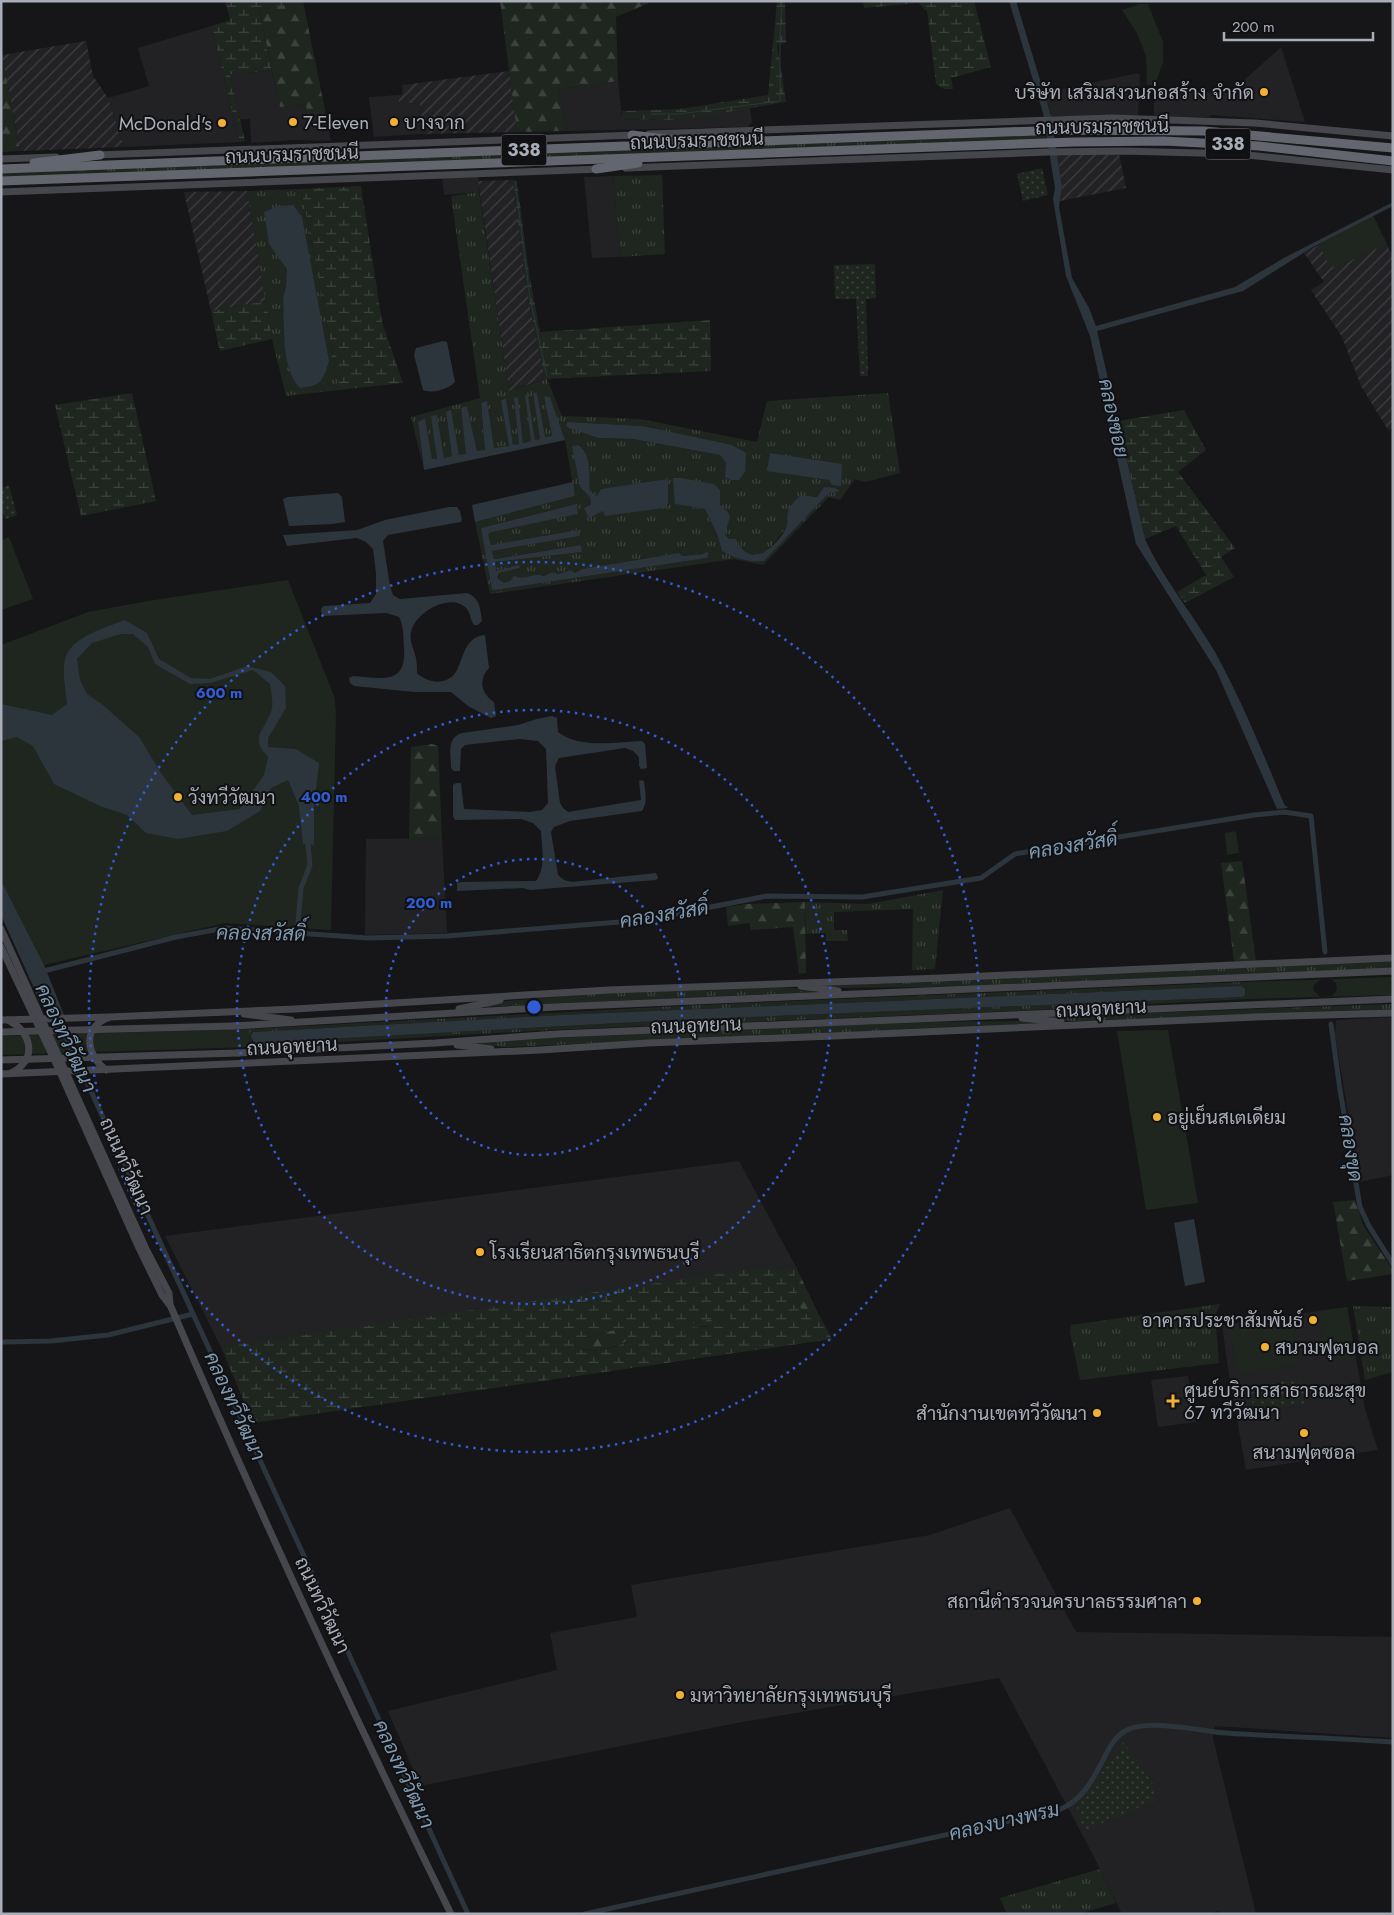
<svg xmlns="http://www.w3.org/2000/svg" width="1394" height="1915" font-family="Jost,Sarabun,sans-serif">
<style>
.built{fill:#222225}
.industrial{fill:url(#industrial-furrows)}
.grass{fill:url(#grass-tufts);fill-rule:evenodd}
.forest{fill:url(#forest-firs)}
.wetland{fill:url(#wetland-marsh);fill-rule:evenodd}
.park{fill:url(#park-dots)}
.garden{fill:#1e261f}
.water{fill:#2c353c;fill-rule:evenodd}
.pier{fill:#161618}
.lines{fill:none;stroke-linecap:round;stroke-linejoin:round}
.stream{stroke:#2c353c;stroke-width:1}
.canal{stroke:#2c353c;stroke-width:5}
.secondary{stroke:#45474d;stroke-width:7}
.highway{stroke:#63666e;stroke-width:9}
.secondary-bridge{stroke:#45474d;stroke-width:7}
.ring{fill:none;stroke:#325cd3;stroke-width:2.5;stroke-dasharray:2.5 5}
.poi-dot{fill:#f2b134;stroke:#111113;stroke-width:2}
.labels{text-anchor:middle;stroke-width:4;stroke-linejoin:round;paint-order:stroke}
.shield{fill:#111113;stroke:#7b7e86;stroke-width:1}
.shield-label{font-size:18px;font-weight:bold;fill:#a8adb8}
.poi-label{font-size:19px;fill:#a8adb8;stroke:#111113;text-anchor:start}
.street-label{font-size:19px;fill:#a8adb8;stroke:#111113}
.water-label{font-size:20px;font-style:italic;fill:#7f9bb3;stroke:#111113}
.centre{fill:#325cd3;stroke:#111113;stroke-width:2.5}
.ring-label{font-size:15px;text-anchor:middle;font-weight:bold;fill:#325cd3;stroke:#111113;stroke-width:4;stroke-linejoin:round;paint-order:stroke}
</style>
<defs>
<pattern id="industrial-furrows" width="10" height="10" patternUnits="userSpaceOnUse" patternTransform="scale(1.25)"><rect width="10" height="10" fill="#222225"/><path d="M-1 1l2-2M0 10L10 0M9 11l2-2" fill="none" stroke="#3f3f43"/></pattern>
<pattern id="grass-tufts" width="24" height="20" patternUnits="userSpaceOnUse" patternTransform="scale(1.25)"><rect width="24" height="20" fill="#1e261f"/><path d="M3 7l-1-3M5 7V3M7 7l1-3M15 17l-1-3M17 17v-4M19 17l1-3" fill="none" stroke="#3c433d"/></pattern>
<pattern id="forest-firs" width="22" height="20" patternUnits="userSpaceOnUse" patternTransform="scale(1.25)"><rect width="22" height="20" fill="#1e261f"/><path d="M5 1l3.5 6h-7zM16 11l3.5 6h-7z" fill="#3c433d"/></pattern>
<pattern id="wetland-marsh" width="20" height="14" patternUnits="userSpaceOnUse" patternTransform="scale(1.25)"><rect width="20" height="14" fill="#1e261f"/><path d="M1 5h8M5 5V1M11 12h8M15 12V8" fill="none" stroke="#3c433d"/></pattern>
<pattern id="park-dots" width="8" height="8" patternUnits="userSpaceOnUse" patternTransform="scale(1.25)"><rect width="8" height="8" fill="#1e261f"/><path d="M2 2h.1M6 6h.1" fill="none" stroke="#3c433d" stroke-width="1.8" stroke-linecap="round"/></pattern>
</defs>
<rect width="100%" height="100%" fill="#161618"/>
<g class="built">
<polygon points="211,26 240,142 124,147 108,98 149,86 138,48"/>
<polygon points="1281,47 1305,122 1211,115 1209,117 1154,117 1154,93 1157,91 1230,93"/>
<polygon points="272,71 280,107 307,104 309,122 327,120 331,141 295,140 251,143 250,119 240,119 230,74"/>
<polygon points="1138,73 1140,75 1138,116 1051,116 1044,93"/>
<polygon points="618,81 622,119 671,120 750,108 752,123 747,127 567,131 559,89"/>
<polygon points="399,95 399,102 420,104 422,134 374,137 369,97"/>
<polygon points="478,176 479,192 444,195 442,178"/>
<polygon points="613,176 620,257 592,258 584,177"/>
<polygon points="442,838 447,933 365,935 366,839"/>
<polygon points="1393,1017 1393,1175 1360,1182 1335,1036 1336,1020"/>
<polygon points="739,1161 796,1267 221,1347 165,1236"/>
<polygon points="1347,1307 1365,1409 1378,1450 1246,1470 1229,1375 1222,1325"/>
<polygon points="1188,1376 1196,1422 1158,1427 1151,1380"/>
<polygon points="1010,1508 1076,1632 1393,1637 1393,1738 1215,1726 1213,1738 1256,1914 1219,1914 1218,1911 1209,1914 1122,1914 1092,1853 999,1678 737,1723 420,1786 388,1711 557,1670 550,1633 637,1617 631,1585 930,1535"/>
</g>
<g class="industrial">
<polygon points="86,41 93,76 108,98 124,147 20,151 2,55"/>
<polygon points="509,71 517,132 422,134 420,104 399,102 399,95 402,95 403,85"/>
<polygon points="1119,154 1126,188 1060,201 1062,187 1057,155"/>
<polygon points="513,180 527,293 545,379 509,391 478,181"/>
<polygon points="247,191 266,301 211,311 184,192"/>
<polygon points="1373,216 1393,257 1393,428 1388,430 1361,386 1342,337 1311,290 1324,282 1304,253"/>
</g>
<g class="grass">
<polygon points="1045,133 1047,140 1,177 1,172"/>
<polygon points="662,175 665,254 620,257 613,176"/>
<polygon points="301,189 315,258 339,390 286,396 272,339 247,191"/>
<path d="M479 192 509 391 547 379 562 416 640 419 757 442 767 401 888 393 900 473 865 482 855 479 840 500 829 497 763 565 734 559 490 594 475 522 575 496 565 440 550 397 544 396 552 436 545 438 537 393H533L540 439 535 440 528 395 531 441 523 443 518 398 519 444 513 446 506 399 501 401 509 446 494 449 487 402 481 404 485 450 477 452 467 406 461 409 467 454 459 456 446 412 452 456 444 458 437 415 432 416 437 459 432 460 425 419 418 422 423 466 411 417 480 398 451 196ZM567 422 642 426 746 453 726 463 720 455 633 439 599 438ZM589 464 590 491 597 496 667 479 668 502 605 515 604 511 591 505 590 497 580 487ZM825 487 839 491 828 494 764 561C750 563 734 558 722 551L717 534 705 509 676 504 720 490V505L728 512 724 534 749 554 758 555 769 549 787 527V514L807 495 817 497ZM576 504 577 514 488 533 491 545 578 530 579 536 492 551 493 559 581 545 582 552 495 562V571L519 566 520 568 499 573 497 578 504 583 510 581 514 577C524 580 542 577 552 572L559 574 570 570 575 573 582 569 679 553 681 556 709 553 707 558 495 590 481 528Z"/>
<polygon points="943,890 935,969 912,970 913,909 834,912 834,930 847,930 848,941 826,941 826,933 806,934 805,902 868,904"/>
<polygon points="1393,962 1393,969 928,987 837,988 814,986 1222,968"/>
<path d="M1246 982 1247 999 1015 1011 551 1030 250 1047 249 1029 699 1005ZM1241 986 1245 989 1242 997 675 1020 254 1043 252 1042V1033L253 1032 561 1015Z"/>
<polygon points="781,987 814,990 813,992 482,1007 497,1002 600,993"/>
<polygon points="1393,1004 1393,1011 1084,1022 1045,1019 1045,1017"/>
<polygon points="1023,1021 1043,1022 1043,1024 506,1047 473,1045 473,1042 640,1033 934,1022"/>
<polygon points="1220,1304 1215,1316 1219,1363 1080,1380 1070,1332 1071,1325"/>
<polygon points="1353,1306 1393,1307 1393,1372 1365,1380"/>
<polygon points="1100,1869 1116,1903 1079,1914 1007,1914 1000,1898"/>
</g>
<g class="forest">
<polygon points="303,1 327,120 309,123 306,104 280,107 259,10"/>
<polygon points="500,1 648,1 649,3 616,17 618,81 559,89 567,131 517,132"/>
<polygon points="2,55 20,151 1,152"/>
<polygon points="432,744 438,746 442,838 409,839 411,747"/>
<polygon points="1242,861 1256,961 1234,961 1221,863"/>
<polygon points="805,902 806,973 799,974 793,927 751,930 749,923 728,926 726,907 746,904"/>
<polygon points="1355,1200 1364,1227 1393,1270 1393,1274 1347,1281 1333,1202"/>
<polygon points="794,1267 796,1267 818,1313 807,1314 802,1312 798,1302"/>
<polygon points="725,1316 730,1318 731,1326 727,1329 706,1326 684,1329 685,1325"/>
<path d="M614 1330H622L628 1334V1340C614 1350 589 1353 574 1347L576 1340Z"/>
</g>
<g class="wetland">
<polygon points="225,1 304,1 259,10 272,71 230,74 245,141 240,142 211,26 230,20"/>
<polygon points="777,1 785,1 786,43 777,44 786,102 710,115 671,120 622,119 622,111 680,109 768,95"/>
<polygon points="863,1 974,1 991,67 951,78 953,89 944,89 936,84 927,11 918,3 864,8"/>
<polygon points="513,180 517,181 529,273 540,332 710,320 711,371 545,379 527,293"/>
<polygon points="361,186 382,322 403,383 339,390 315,258 301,189"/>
<polygon points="266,301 272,339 220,351 211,311"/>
<polygon points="132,393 156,501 81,516 55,405"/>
<polygon points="1184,410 1206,450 1178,472 1235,548 1221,557 1234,577 1185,603 1177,592 1206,575 1176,526 1145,539 1118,421"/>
<path d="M773 1266 775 1270 794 1267 798 1302 802 1312 807 1314 818 1313 832 1339 253 1423 221 1347ZM725 1316 730 1318 731 1326 727 1329C713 1323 699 1329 684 1328L686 1325ZM614 1330H622L628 1334V1340C615 1350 589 1354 574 1347L576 1340Z"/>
</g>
<g class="park">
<polygon points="1042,168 1048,195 1023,201 1017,174"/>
<polygon points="875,264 876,298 866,299 868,376 860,376 856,299 835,299 834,265"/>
<polygon points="9,485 17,515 5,519 1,507 1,488"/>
<polygon points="1301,1379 1305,1403 1254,1411 1250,1387"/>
<polygon points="1123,1742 1155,1787 1154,1801 1086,1830 1075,1811"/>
</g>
<g class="garden">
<polygon points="1140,4 1148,4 1163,42 1163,62 1155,85 1147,85 1146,56 1137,33 1122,10"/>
<polygon points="1373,216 1387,244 1335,268 1328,263 1319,244"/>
<polygon points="9,537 33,599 1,610 1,540"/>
<polygon points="288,580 334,696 336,713 331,930 225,923 44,965 1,880 1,645 88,612 154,600"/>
<polygon points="1236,831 1239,853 1227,855 1225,833"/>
<polygon points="1393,977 1393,995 1247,999 1246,982"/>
<polygon points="249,1029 250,1047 1,1055 1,1036"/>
<polygon points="1168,1030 1198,1203 1146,1210 1117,1031"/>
<polygon points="1347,1307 1356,1360 1335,1363 1325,1349 1319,1311"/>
<polygon points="1292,1322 1298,1364 1237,1373 1231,1331"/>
</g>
<g class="water">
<path d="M1009 1H1016L1051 116 1062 187 1059 207 1072 278 1089 308 1096 326 1235 287 1282 259 1393 202V206L1313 247 1243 291 1097 331 1145 539C1163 579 1193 614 1215 652 1242 701 1263 753 1284 804L1288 808 1277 809 1216 670 1136 544 1090 336 1066 276 1053 199 1055 188 1043 113Z"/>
<path d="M293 205 302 217 329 361C323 380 322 386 300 388 280 367 285 325 283 297L286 287 287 269 269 244 264 212 279 206Z"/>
<path d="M443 341 447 342 455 382C448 389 433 394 423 390L414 355 416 348Z"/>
<polygon points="533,393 537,393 545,437 552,436 544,396 550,397 565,440 424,470 418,422 425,418 432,459 437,459 431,416 437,415 444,458 452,456 446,412 451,410 459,455 466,454 461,408 467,406 477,451 485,450 481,403 487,401 494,448 509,446 501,401 506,398 513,445 519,444 514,398 518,397 523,443 531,441 525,395 528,395 535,440 540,439"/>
<polygon points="567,422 642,426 732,445 746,453 745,472 739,480 731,480 725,477 726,463 720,455 633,439 599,438 569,428 566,426"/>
<path d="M578 445C592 454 589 476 590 491L597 496 601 489 668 479V503L664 508 605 516 603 511 589 518 584 508 591 505 590 497 580 487 572 446Z"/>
<polygon points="770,453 842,464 841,486 832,485 829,480 767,471"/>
<path d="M673 478H681L714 484 720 490V505L728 512 730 517 725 534 729 539H736C738 544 742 550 748 553 762 561 781 539 786 528 788 524 787 520 787 516 788 509 793 501 799 497 805 493 811 497 817 497L824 487 835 488 840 491 828 494 764 561C750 563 734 558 722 551L717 534 705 509 675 504Z"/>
<polygon points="573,482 575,496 475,522 472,505"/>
<polygon points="338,493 342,497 345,522 332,524 289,526 283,499 288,497"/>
<path d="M576 504 578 514 488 533 491 545 578 530 580 536 492 551 494 559 581 545 582 552 495 562 496 571 519 565 520 568 499 573 497 578 504 583 510 581 514 576C528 581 531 572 544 576L552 572 559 574 570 570 575 573 582 569 679 553 682 556 703 554 706 552 709 553 707 558 495 590 492 589 481 528Z"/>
<path d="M449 507H457L460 511 462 520 461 522 388 535 383 541 390 586 393 595 400 599 467 593C480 598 480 608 482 621L478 625H474C470 620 471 613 466 608 451 592 415 612 411 632 409 641 414 649 416 658 417 663 417 668 417 673 428 684 449 686 457 670 464 656 465 637 485 635L489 668C478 680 481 693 494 702L496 716 491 718 468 706 451 692H414L354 686 350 683 349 678 353 676C380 678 407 686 404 648 403 637 404 626 399 617L386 613 322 616 321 609 324 606 370 603 376 594V573L373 549 366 542 357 538 287 546 283 535 357 530 385 520Z"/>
<path d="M125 620 147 633 159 659 191 678 210 679 247 666 271 672 285 686 286 708 268 738V747L296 749 319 763 314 805V845L303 844 299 806 288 780 271 788 260 811 227 831 178 839 146 833 127 815 100 806 54 784 33 746 17 737 1 741V704L52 715 67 704C66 691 61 669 66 656 74 636 107 627 125 620ZM121 634H133L148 647 155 664 190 684 210 683 253 670 270 684C271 691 274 704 271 712 264 732 249 736 268 757L264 775 240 809 192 815 161 773 139 737 103 705 87 694 80 680 77 659 92 643Z"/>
<path d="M552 716 557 718 558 732C579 749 616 742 642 741L645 744 647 768 641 769 639 766V757L633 751 625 748 559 758 555 766 560 803 563 808 568 812 641 800 639 781 641 780 644 781C645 791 648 802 642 811L570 821 554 827 551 832 558 875 564 880 572 882 656 873 658 878 656 880 530 890 523 888 457 891V883L461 882 536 881C546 867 542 848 541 831L533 823 521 819 455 820 453 816V785L456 783H461L464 809 530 812 542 810 548 803 546 749 538 741 520 739 465 745 461 749 460 771H454L451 768C451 754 446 738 462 733L518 725 537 719Z"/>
<path d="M1 880 44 965 64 1015C47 1014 39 1007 35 990L1 915Z"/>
<polygon points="1241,986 1245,989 1245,994 1242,997 675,1020 254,1043 251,1036 253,1032 561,1015"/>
<polygon points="1194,1219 1205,1282 1185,1286 1174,1223"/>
</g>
<polygon class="pier" points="1321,979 1331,979 1336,983 1337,990 1332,996 1321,997 1314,991 1313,986"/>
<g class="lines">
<g class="stream">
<polyline points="651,114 679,114 780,101 780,32 782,1"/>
<polyline points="515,181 530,298 547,376"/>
</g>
<g class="canal">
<polyline points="297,933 301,888 310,865 308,845"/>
<polyline points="40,972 176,937 225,928 368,938 447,936 644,920 767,896 862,897 981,878 1015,854 1254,815 1284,812 1311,816 1325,952"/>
<polyline points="57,1017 468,1914"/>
<polyline points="1331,1024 1340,1090 1360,1207 1369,1226 1393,1264"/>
<polyline points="1,1342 51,1341 108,1335 193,1314"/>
<path d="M585 1914 1059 1810C1085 1799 1094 1777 1106 1754 1111 1745 1116 1736 1125 1731 1147 1718 1201 1731 1226 1733 1282 1737 1337 1738 1393 1742"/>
</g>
<g class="secondary">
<polyline points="649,134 1113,118 1255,123 1393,136"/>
<polyline points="97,155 636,135"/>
<polyline points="1,159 56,157"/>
<polyline points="626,168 1048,152 1123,151 1237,154 1393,170"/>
<polyline points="1,192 600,169"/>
<polyline points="1,929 146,1249 169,1293 170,1304"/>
<path d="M1 947 55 1061 139 1248 162 1295 171 1307C259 1512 353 1714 451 1914"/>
<polyline points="801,986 838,991"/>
<polyline points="459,1009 500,1000"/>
<polyline points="244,1014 291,1020"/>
<polyline points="1022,1018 1061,1022"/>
<polyline points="1,1020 110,1017 295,1009 609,990 941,978 1393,958"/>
<path d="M8 1020C32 1032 38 1060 11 1073"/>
<polyline points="233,1026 555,1007 1393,971"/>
<polyline points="457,1045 491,1049"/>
<polyline points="238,1053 435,1043 557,1034 1393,999"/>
<path d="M106 1070C87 1056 81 1028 108 1018"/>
<polyline points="1,1074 540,1050 648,1043 833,1036 1256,1017 1393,1013"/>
</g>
<g class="highway">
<polyline points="632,135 672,140"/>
<polyline points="34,163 100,155"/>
<polyline points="1,169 1061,130 1204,131 1393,148"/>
<polyline points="596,169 638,163"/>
<polyline points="1,181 1074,142 1164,141 1259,146 1393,161"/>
</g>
<g class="secondary-bridge">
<polyline points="1,1032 233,1026"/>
<polyline points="1,1060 238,1053"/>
</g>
</g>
<g class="ring">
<circle cx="534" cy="1007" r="148"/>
<circle cx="534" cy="1007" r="297"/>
<circle cx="534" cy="1007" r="445"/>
</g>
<g class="poi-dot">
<circle cx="1264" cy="92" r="5"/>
<circle cx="293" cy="122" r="5"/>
<circle cx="394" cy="122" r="5"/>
<circle cx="222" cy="123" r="5"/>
<circle cx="178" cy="797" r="5"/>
<circle cx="1157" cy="1117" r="5"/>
<circle cx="480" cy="1252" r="5"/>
<circle cx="1313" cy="1320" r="5"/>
<circle cx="1265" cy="1347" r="5"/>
<path d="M1170.5 1393.5h5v5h5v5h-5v5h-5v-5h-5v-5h5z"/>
<circle cx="1097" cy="1413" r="5"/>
<circle cx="1304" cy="1433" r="5"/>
<circle cx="1197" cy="1601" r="5"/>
<circle cx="680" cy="1695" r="5"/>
</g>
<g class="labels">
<g class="shield">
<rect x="1205.5" y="128.5" width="45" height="31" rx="4"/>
<rect x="501.5" y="134.5" width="45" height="31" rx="4"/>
</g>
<g class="shield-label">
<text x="1228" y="150">338</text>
<text x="524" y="156">338</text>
</g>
<g class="poi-label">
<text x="1254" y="99" text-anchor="end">บริษัท เสริมสงวนก่อสร้าง จำกัด</text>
<text x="303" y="129">7-Eleven</text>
<text x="404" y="129">บางจาก</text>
<text x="212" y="130" text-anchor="end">McDonald's</text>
<text x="188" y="804">วังทวีวัฒนา</text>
<text x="1167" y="1124">อยู่เย็นสเตเดียม</text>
<text x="490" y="1259">โรงเรียนสาธิตกรุงเทพธนบุรี</text>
<text x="1303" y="1327" text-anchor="end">อาคารประชาสัมพันธ์</text>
<text x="1275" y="1354">สนามฟุตบอล</text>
<text x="1184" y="1397">ศูนย์บริการสาธารณะสุข<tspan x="1184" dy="22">67 ทวีวัฒนา</tspan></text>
<text x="1087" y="1420" text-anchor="end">สำนักงานเขตทวีวัฒนา</text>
<text x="1304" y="1459" text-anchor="middle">สนามฟุตซอล</text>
<text x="1187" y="1608" text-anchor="end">สถานีตำรวจนครบาลธรรมศาลา</text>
<text x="690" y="1702">มหาวิทยาลัยกรุงเทพธนบุรี</text>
</g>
<g class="street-label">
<text transform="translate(1102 126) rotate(-1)" y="7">ถนนบรมราชชนนี</text>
<text transform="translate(697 140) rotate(-2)" y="7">ถนนบรมราชชนนี</text>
<text transform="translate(292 154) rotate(-2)" y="7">ถนนบรมราชชนนี</text>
<text transform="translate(1101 1008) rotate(-3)" y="7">ถนนอุทยาน</text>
<text transform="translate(696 1025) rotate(-2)" y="7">ถนนอุทยาน</text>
<text transform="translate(292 1046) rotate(-3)" y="7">ถนนอุทยาน</text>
<text transform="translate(127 1166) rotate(66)" y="7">ถนนทวีวัฒนา</text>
<text transform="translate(323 1605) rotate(65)" y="7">ถนนทวีวัฒนา</text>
</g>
<g class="water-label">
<text transform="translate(1114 418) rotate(78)" y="7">คลองซอย</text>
<text transform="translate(1073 845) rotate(-9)" y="7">คลองสวัสดิ์</text>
<text transform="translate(664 914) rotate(-9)" y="7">คลองสวัสดิ์</text>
<text transform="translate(261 933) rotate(1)" y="7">คลองสวัสดิ์</text>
<text transform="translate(66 1038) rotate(65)" y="7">คลองทวีวัฒนา</text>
<text transform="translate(1351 1148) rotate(81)" y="7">คลองขุด</text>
<text transform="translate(235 1406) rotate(65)" y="7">คลองทวีวัฒนา</text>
<text transform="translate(404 1774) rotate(65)" y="7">คลองทวีวัฒนา</text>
<text transform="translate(1004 1821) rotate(-13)" y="7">คลองบางพรม</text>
</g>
</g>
<circle cx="534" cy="1007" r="8" class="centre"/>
<g class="ring-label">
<text x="219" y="698">600 m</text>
<text x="324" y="802">400 m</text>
<text x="429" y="908">200 m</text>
</g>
<rect width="1394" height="1915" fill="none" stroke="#a8adb8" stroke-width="5"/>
<path d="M1224 32v8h149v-8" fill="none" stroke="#a8adb8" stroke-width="2.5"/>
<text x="1232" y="32" font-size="15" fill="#a8adb8" stroke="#111113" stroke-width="4" paint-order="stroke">200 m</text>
</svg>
